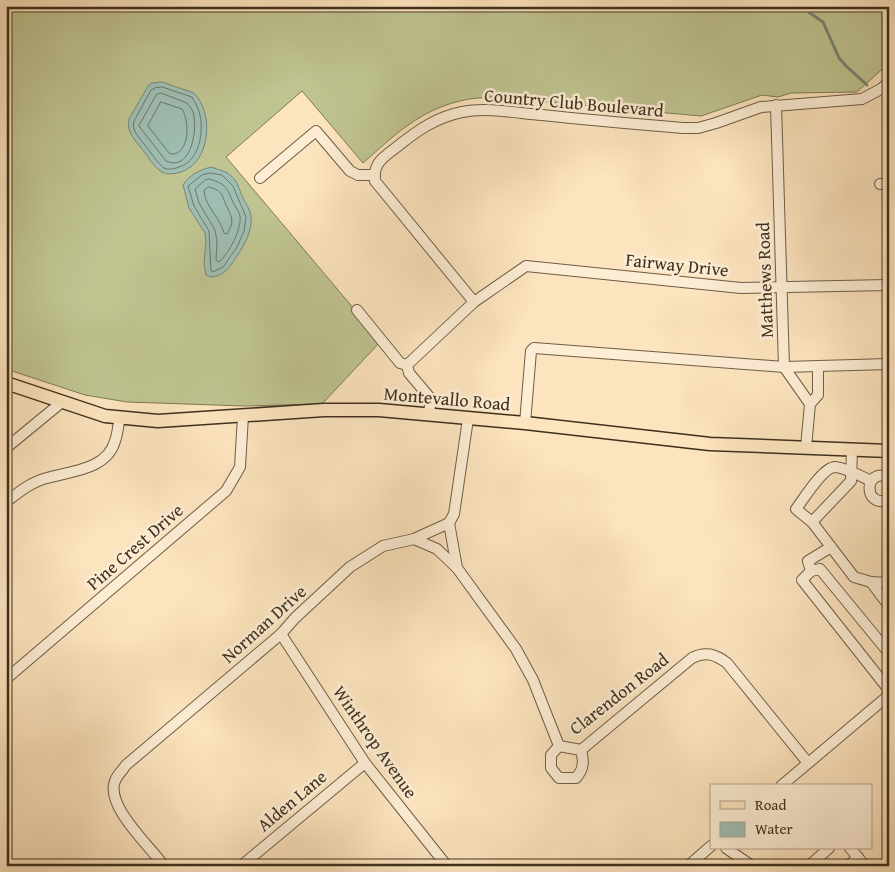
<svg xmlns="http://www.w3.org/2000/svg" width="895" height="872" font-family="'Gentium Book Plus',serif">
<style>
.grass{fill:#bfc491;stroke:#7e7a57}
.water{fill:#9fbeb3;stroke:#788577}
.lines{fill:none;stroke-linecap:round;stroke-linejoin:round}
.shore{stroke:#6e7768;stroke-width:1}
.stream{stroke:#788577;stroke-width:3}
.minor-casing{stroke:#6e5d45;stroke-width:12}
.major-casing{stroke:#3e301d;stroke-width:15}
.minor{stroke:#fdedd5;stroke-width:10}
.major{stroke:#fce4be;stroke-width:12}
.labels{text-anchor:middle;stroke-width:5;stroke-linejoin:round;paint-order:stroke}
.street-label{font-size:18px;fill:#3e301d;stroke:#fdedd5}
</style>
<rect width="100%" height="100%" fill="#fce4be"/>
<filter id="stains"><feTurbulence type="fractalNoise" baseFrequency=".004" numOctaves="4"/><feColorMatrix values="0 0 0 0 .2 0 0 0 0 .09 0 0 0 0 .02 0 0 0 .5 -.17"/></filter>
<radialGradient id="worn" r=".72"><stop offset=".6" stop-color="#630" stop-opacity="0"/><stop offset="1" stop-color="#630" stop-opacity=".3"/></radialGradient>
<path class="grass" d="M6 6H889V63L857 92 791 93 778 97 762 95 701 116 491 97C481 98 470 98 460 101 418 111 394 136 363 163L302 91 226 157 381 341 322 404 244 406 127 402 85 395 6 369Z"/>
<g class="water">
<path d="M162 82 194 93C214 113 211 162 181 172 175 174 168 175 162 172 154 168 148 156 142 149 135 140 126 132 129 119L148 86 152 83Z"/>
<path d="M212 167C218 170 224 170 230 175 238 181 239 189 243 198 246 204 250 209 251 216 253 230 244 245 237 256 230 267 224 276 211 277L206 275 204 264 206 242 205 233 189 208 183 185C189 175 201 169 212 167Z"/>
</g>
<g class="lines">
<g class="shore">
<path d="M162 87 192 97C195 103 199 109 200 115 204 133 199 161 179 167 174 169 169 170 164 168 158 164 149 150 144 144 139 137 131 130 134 121L151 90 155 88Z"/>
<path d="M157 94 161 93 187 103C190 107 194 111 194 117 197 133 190 172 166 161L139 126Z"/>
<path d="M161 102 182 109C190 121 190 156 170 154L148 126Z"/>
<polygon points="211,173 222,175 233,186 246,217 244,231 237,247 223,267 213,272 211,271 209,231 194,206 188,186 202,175"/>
<path d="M210 179C227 185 226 187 233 202 235 207 239 211 240 216 242 229 228 255 219 262L216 260 217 241 215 230 199 203 195 189 205 180Z"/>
<path d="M209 187C224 191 221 195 227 207 233 219 234 222 227 234L224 233C220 217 205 207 204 191Z"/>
</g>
<polyline class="stream" points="800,6 823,22 839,58 846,66 867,85"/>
<defs>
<g id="minor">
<polyline points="776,105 784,367 810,404 806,447"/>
<polyline points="260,178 316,131 350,171 358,175 374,175"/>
<polyline points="880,184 889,184"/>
<path d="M474 302 375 181C373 162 384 157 398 146 418 130 437 117 462 112 487 107 516 113 542 115 589 120 636 124 683 128H698L716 123 761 107 862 99 881 89 889 82"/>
<polyline points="357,310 400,363 407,365"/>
<polyline points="810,404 818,395 818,367"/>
<polyline points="429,413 431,399 409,373 407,365 474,302 526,266 741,288 889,285"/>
<polyline points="525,423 531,351 534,348 784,367 889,364"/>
<polyline points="6,448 62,402"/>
<path d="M889 477C863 467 863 509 889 500"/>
<path d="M871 481C860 476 847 468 835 467 823 467 803 500 796 509L812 522 854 577 871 582 889 583"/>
<path d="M6 502C19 492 31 482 47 478 70 471 107 470 115 441 118 433 118 425 120 417"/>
<polyline points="812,522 851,481 852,449"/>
<polyline points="449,523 457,568 516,649 533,680 559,746"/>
<polyline points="414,539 437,549 457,568"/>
<polyline points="831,547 808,561 811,571 802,580 889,690"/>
<polyline points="811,571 820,569 889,653"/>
<polyline points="871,582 889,606"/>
<polyline points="281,634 365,763 447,866"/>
<polyline points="6,679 226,491 240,467 243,416"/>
<path d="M559 746 581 750 692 658C705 651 715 654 727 663L808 763"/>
<path d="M559 746 551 755V768L559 778H576C584 769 584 761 581 750"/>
<polyline points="781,786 889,695"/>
<polyline points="726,848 752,866"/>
<polyline points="850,848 865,866"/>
<path d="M164 866C150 846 105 806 115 781 117 775 123 770 126 765L281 634 295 618 350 567 383 546 414 539 449 523 454 514 468 419"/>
<polyline points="241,866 365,763"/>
<polyline points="688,866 711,846"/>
<polyline points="809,866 829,848"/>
<polyline points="848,866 858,857"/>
</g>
<polyline id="major" points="6,383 105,416 158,421 324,410 379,410 525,423 710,444 889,451"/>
</defs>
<use href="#minor" class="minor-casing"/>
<use href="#major" class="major-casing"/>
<use href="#minor" class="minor"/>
<use href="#major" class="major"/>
</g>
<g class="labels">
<g class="street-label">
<text transform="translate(574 103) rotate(5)" y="6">Country Club Boulevard</text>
<text transform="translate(677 265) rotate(6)" y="6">Fairway Drive</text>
<text transform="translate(765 280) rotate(-92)" y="6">Matthews Road</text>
<text transform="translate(447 399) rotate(5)" y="6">Montevallo Road</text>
<text transform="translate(135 547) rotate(-41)" y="6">Pine Crest Drive</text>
<text transform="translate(264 624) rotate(-42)" y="6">Norman Drive</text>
<text transform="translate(619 694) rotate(-38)" y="6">Clarendon Road</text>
<text transform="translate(375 742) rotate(55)" y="6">Winthrop Avenue</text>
<text transform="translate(292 801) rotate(-40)" y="6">Alden Lane</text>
</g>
</g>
<rect width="895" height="872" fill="none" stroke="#fce4be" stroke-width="25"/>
<rect x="8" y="8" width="880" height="857" fill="none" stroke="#3e301d" stroke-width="2.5"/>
<rect x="12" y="12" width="870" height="847" fill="none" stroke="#3e301d"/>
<rect x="710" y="784" width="162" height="65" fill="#fdedd5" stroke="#b1a18b"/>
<rect x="720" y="801" width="25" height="8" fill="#fce4be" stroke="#b1a18b"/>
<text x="755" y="810" font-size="15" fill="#3e301d">Road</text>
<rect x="720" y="822" width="25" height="15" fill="#9fbeb3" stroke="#b1a18b"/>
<text x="755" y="834" font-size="15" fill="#3e301d">Water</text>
<rect width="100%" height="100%" filter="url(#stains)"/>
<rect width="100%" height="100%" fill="url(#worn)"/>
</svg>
